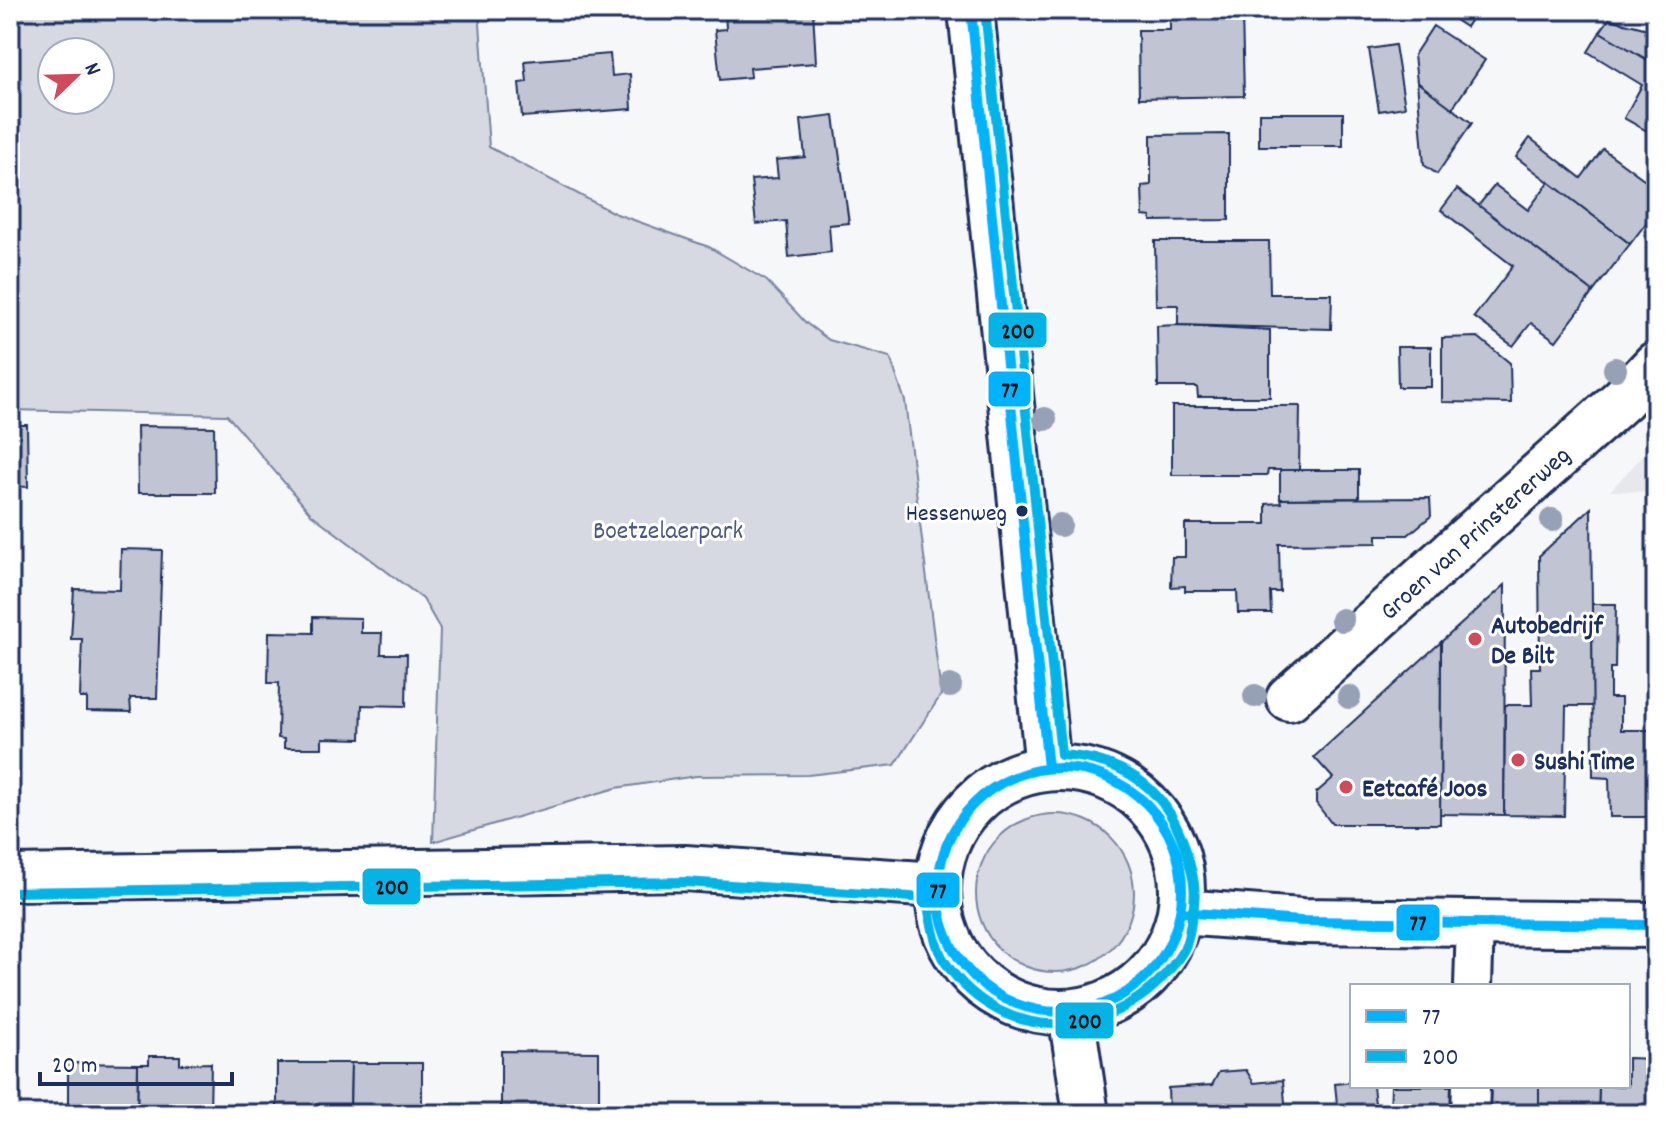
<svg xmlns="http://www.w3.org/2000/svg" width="1666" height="1124" font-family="Dekko,sans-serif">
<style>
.built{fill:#e6e8ee}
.green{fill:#d6d9e2;stroke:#7884a0;stroke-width:2;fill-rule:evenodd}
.building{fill:#c0c4d3;stroke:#1b2f5e;stroke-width:2}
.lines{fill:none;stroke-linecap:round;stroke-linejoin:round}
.lane-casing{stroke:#1b2f5e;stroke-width:42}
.street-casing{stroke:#1b2f5e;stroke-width:50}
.lane{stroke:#fff;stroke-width:36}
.street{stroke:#fff;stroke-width:44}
.bus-1-casing{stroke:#fff;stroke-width:16}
.bus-2-casing{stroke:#fff;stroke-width:16}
.bus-1{stroke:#00b3ff;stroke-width:10}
.bus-2{stroke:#04b4e7;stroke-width:10}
.tree{fill:#97a1b6}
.bus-dot{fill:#1b2f5e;stroke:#fff;stroke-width:3}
.poi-dot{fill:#d1495b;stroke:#fff;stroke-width:3}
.labels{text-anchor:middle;stroke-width:6;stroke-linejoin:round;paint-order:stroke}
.bus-label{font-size:24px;fill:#1b2f5e;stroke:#fff;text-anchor:end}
.park-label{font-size:26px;fill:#4a5a7f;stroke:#fff}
.street-label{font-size:26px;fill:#1b2f5e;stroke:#fff}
.poi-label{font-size:26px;font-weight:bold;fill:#1b2f5e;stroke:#fff;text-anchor:start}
.line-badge{stroke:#fff;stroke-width:3}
.pale-badge-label{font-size:22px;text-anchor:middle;font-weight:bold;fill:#111}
</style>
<rect width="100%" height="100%" fill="#f6f7f9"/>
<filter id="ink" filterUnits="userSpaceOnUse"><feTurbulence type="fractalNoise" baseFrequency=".0125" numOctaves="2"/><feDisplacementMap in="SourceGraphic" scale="16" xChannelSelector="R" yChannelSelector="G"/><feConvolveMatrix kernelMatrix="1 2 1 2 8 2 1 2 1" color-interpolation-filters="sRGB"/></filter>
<g filter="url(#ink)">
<polygon class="built" points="1656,441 1656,492 1610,491"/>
<g class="green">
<path d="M10 10H479L489 147 614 213 709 247 767 281 806 323 829 340 890 357 905 401 941 695 895 765 808 775 696 776 616 788 433 842 440 629 423 599 311 514 227 415 10 410ZM52 52H100V100H52Z"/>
<circle cx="1055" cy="893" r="79"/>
</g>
<g class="building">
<polygon points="725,10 813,10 816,63 750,68 751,77 720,80 715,30 726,29"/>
<polygon points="1440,10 1477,10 1466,27"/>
<polygon points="1170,13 1242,13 1244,96 1139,98 1138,30 1170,30"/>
<polygon points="1656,16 1656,65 1600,32 1609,19 1648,29"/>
<polygon points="1433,26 1485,60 1452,109 1417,82 1414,55"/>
<polygon points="1600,32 1656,65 1656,136 1624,118 1642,85 1588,52"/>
<polygon points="1395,45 1405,107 1379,111 1369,49"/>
<polygon points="610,54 612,76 630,74 632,109 522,117 519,83 527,82 525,61"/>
<polygon points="1417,82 1472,123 1437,174 1424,165"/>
<rect x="1259" y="113" width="84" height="33"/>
<polygon points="834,116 849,223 829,225 831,252 789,257 786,221 756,224 751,180 778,178 776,160 805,157 801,120"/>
<polygon points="1229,134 1229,220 1151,221 1151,217 1143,216 1142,186 1151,185 1151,135"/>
<polygon points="1530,138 1581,178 1603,149 1656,188 1656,210 1630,244 1516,157"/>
<polygon points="1549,182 1630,244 1593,292 1478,206 1495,185 1528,210"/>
<polygon points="1457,189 1593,292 1556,341 1531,323 1513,346 1474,317 1513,266 1441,210"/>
<polygon points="1155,241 1269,241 1270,294 1332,294 1331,329 1178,325 1178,305 1156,305"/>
<polygon points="1178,325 1270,330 1270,397 1198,397 1197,387 1158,387 1157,326"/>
<polygon points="1478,337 1510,363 1511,403 1442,402 1442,338"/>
<polygon points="1397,347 1431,347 1431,387 1398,387"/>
<polygon points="1172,406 1300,406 1299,470 1268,470 1267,475 1172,475"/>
<polygon points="10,425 27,425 28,487 10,486"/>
<polygon points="137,426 214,427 215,493 138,493"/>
<polygon points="1280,470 1359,470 1359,498 1280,499"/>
<polygon points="1430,498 1431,516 1408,535 1377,535 1377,543 1279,544 1280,592 1270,592 1271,613 1238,613 1237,591 1185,591 1185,586 1171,587 1172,557 1185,557 1185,524 1266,524 1266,504 1281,503 1280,499"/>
<polygon points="1591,508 1593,706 1566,706 1564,816 1504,815 1505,705 1532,705 1531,668 1540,668 1539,556"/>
<polygon points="121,549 162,550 157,698 130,698 131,712 87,711 87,698 80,698 82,639 71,639 74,589 120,590"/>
<polygon points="1505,585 1504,815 1440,814 1441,642"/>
<polygon points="1592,604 1616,604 1615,668 1610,668 1610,698 1621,698 1621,730 1656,730 1656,817 1610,817 1609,778 1593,777"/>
<polygon points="313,617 361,618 361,633 382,633 381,654 407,654 406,706 362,705 361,739 322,738 322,748 284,748 284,739 278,738 279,683 268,683 269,632 313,633"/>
<polygon points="1441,642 1440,824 1332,824 1316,803 1316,793 1333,778 1314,757"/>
<polygon points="501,1051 599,1052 599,1114 501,1114"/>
<polygon points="1655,1052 1656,1114 1653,1114 1654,1059"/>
<polygon points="149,1056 180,1056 180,1064 211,1063 210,1114 137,1114 138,1064 149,1064"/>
<polygon points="1628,1058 1654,1059 1653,1114 1598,1114 1599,1086 1628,1086"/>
<polygon points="68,1063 138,1064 137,1114 68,1114"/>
<polygon points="277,1063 351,1063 350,1114 277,1114"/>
<polygon points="351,1063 422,1063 422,1114 350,1114"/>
<polygon points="1246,1070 1254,1083 1283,1080 1286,1114 1169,1114 1168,1088 1212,1085 1219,1072"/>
<polygon points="1352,1082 1352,1086 1373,1086 1376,1113 1338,1114 1335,1084"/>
<polygon points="1391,1086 1467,1086 1466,1114 1390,1114"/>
<rect x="1476" y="1086" width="63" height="28"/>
<polygon points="1539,1086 1599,1086 1598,1114 1539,1114"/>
</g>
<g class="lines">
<defs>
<g id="lane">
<polyline points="1473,986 1475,922"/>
<polyline points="1470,1114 1471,1086"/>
</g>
<g id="street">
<polyline points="971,10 1048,768"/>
<polyline points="1289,698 1623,399 1656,364"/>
<circle cx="1060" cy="890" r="122"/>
<polyline points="10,878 685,868 937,885"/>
<polyline points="1181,912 1301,921 1656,925"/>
<polyline points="1071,1013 1086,1114"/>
</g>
</defs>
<use href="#lane" class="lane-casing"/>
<use href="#street" class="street-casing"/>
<use href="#lane" class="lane"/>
<use href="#street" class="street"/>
<defs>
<g id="bus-1">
<polyline points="971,10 1048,768"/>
<circle cx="1060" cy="890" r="122"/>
<polyline points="1181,912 1301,921 1656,925"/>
</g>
<path id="bus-2" d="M10 892 685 882 926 898C931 917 934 946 945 962 1007 1053 1127 1040 1183 951 1189 942 1190 927 1192 916 1198 891 1193 875 1186 851 1168 789 1125 759 1061 755L985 10"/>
</defs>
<use href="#bus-1" class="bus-1-casing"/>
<use href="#bus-2" class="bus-2-casing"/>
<use href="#bus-1" class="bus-1"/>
<use href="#bus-2" class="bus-2"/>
</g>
<g class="tree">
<circle cx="1615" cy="369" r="12"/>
<circle cx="1045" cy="419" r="12"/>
<circle cx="1552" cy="520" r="12"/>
<circle cx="1060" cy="525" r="12"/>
<circle cx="1342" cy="620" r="12"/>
<circle cx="950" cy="686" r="12"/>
<circle cx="1255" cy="696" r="12"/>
<circle cx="1349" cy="697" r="12"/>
</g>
</g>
<circle class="bus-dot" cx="1022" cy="511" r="7"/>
<g class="poi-dot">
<circle cx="1475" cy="639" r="8"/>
<circle cx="1518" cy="760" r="8"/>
<circle cx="1346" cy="787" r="8"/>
</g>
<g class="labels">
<g class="bus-label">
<text x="1007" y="520">Hessenweg</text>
</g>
<g class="park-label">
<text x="668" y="538">Boetzelaerpark</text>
</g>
<g class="street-label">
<text transform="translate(1474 532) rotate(-42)" y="9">Groen van Prinstererweg</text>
</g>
<g class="poi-label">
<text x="1491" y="633">Autobedrijf<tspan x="1491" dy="30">De Bilt</tspan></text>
<text x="1534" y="769">Sushi Time</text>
<text x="1362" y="796">Eetcafé Joos</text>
</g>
</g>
<g class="line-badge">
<rect x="987" y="311" width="61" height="38" rx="8" fill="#04b4e7"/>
<rect x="987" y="370" width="45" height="38" rx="8" fill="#00b3ff"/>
<rect x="361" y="867" width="61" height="39" rx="8" fill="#04b4e7"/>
<rect x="915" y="871" width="46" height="38" rx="8" fill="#00b3ff"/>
<rect x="1395" y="903" width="46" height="39" rx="8" fill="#00b3ff"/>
<rect x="1054" y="1001" width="61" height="39" rx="8" fill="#04b4e7"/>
</g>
<g class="pale-badge-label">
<text x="1018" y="338">200</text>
<text x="1010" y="397">77</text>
<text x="392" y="894">200</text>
<text x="938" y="898">77</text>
<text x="1418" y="930">77</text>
<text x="1085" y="1028">200</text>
</g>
<rect width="1666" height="1124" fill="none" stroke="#fff" stroke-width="40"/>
<rect x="20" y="20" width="1626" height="1084" fill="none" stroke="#1b2f5e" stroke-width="3" filter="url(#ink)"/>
<rect x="1350" y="984" width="280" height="104" fill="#ffffff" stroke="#a4acbf" stroke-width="2"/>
<rect x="1366" y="1010" width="40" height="12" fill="#00b3ff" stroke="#a4acbf" stroke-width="2"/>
<text x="1422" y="1024" font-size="24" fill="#1b2f5e">77</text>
<rect x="1366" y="1050" width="40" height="12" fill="#04b4e7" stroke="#a4acbf" stroke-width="2"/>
<text x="1422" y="1064" font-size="24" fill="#1b2f5e">200</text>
<g transform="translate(76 76) rotate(67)"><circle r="38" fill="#ffffff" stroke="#a4acbf" stroke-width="2"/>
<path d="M0-6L14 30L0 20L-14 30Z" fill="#d1495b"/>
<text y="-12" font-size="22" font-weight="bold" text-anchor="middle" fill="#1b2f5e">N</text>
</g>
<path d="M40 1072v12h192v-12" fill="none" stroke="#1b2f5e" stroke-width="4"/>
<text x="52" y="1072" font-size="24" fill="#1b2f5e" stroke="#ffffff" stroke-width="6" paint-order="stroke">20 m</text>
</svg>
